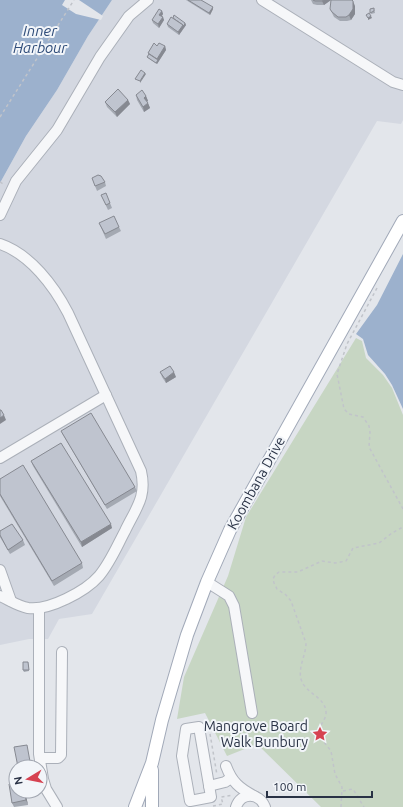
<svg xmlns="http://www.w3.org/2000/svg" width="403" height="807" font-family="Ubuntu,sans-serif">
<style>
.built{fill:#d4d8e1}
.green{fill:#c7d6c3}
.water{fill:#9cb1cd}
.pier{fill:#e3e6eb}
.lines{fill:none;stroke-linecap:round;stroke-linejoin:round}
.minor-casing{stroke:#abb0b9;stroke-width:12}
.major-casing{stroke:#a1a9b8;stroke-width:14}
.path{stroke:#c1c4ca;stroke-width:1.5;stroke-dasharray:3 3;stroke-linecap:butt}
.minor{stroke:#f6f7f9;stroke-width:10}
.major{stroke:#fff;stroke-width:12}
.wall{fill:#a4a9b2}
.shaded-wall{fill:#868991}
.building{fill:#bfc4cf;stroke:#868991}
.labels{text-anchor:middle;stroke-width:4;stroke-linejoin:round;paint-order:stroke}
.street-label{font-size:14px;fill:#293245;stroke:#f2f5f9}
.poi-label{font-size:14px;fill:#293245;stroke:#f2f5f9;text-anchor:end}
.water-label{font-size:15px;font-style:italic;fill:#314e7b;stroke:#f2f5f9}
</style>
<rect width="100%" height="100%" fill="#e3e6eb"/>
<polygon class="built" points="112,0 403,0 403,120 401,124 377,121 92,614 59,619 48,639 29,639 0,645 0,183 26,136 57,90 88,36"/>
<polygon class="green" points="356,338 362,341 366,358 383,375 392,388 403,415 403,807 321,807 257,744 227,756 205,713 177,719 184,677 228,576 246,517"/>
<g class="water">
<polygon points="0,0 112,0 88,36 57,90 26,136 0,183"/>
<polygon points="403,254 403,409 392,385 385,374 368,355 363,339 356,334 377,305"/>
</g>
<polygon class="pier" points="65,0 79,0 103,16 101,20 76,14 62,5"/>
<g class="lines">
<defs>
<g id="minor">
<polyline points="262,0 393,82 403,85"/>
<polyline points="0,215 16,181 57,130 100,57 129,16 148,0"/>
<path d="M0 244C30 254 54 286 68 313L141 471C147 497 136 508 125 531 117 546 110 563 99 576 86 591 49 611 28 608 18 606 9 600 0 596"/>
<polyline points="0,458 106,395"/>
<polyline points="0,570 11,601"/>
<polyline points="207,582 229,596 234,606 252,713"/>
<polyline points="39,608 39,754 43,779 46,789 57,807"/>
<polygon points="199,727 211,797 190,801 182,756 186,729"/>
<polyline points="40,758 58,758 61,755 62,652"/>
<path d="M226 766C232 782 239 788 254 796"/>
<polyline points="209,786 225,782 231,778"/>
<path d="M236 807C241 792 259 792 265 807"/>
</g>
<g id="major">
<polyline points="135,807 152,763 162,720 187,635 207,582 230,530 403,221"/>
<polyline points="152,807 152,770"/>
</g>
</defs>
<use href="#minor" class="minor-casing"/>
<use href="#major" class="major-casing"/>
<g class="path">
<polyline points="0,117 74,0"/>
<polyline points="0,182 5,185"/>
<polyline points="377,288 347,344 337,374 344,409 349,414 363,417 369,426 370,432 369,447 403,509"/>
<polyline points="208,722 217,775"/>
<polyline points="343,791 353,789 364,807"/>
<polyline points="213,806 223,804 221,797 233,795"/>
<path d="M341 807 342 787 335 774 331 751 317 733C319 726 325 721 326 714 327 697 305 694 301 679 298 667 306 655 306 643L291 601 286 595 277 589 274 583 273 579 275 575 279 572H298L322 561 335 563 346 561 353 548 379 543 392 533 403 527"/>
</g>
<use href="#minor" class="minor"/>
<use href="#major" class="major"/>
</g>
<g class="wall">
<polygon points="186,0 201,0 213,9 210,15"/>
<polygon points="311,0 331,0 324,5 317,5 313,4"/>
<polygon points="355,6 355,14 351,20 347,21 340,21 334,17 330,9"/>
<polygon points="374,8 375,13 371,14 370,9"/>
<polygon points="162,11 163,14 162,16 164,20 159,28 153,23 152,20"/>
<polygon points="185,23 186,25 179,35 168,27 167,24"/>
<polygon points="157,46 165,46 166,50 157,64 148,58 147,57 149,54 148,53"/>
<polygon points="136,95 146,96 148,101 147,101 150,108 144,112 137,100"/>
<polygon points="128,100 130,104 117,117 107,107 105,102"/>
<polygon points="92,178 105,182 106,186 97,191"/>
<polygon points="101,195 110,203 112,208 108,210"/>
<polygon points="99,223 119,227 121,231 106,239"/>
<polygon points="160,372 176,377 166,383 162,377"/>
<polygon points="61,431 135,487 137,491 107,509 63,435"/>
<polygon points="31,461 112,528 82,547 33,466"/>
<polygon points="0,479 82,563 83,568 54,586 0,496"/>
<polygon points="0,531 23,540 25,545 10,554 0,537"/>
<polygon points="28,662 29,671 24,672 23,670"/>
<polygon points="16,791 25,791 28,805 14,807 12,803"/>
</g>
<g class="shaded-wall">
<polygon points="324,0 331,0 324,5 322,1"/>
<polygon points="353,1 355,6 355,14 351,20 349,15"/>
<polygon points="213,7 213,9 210,15 209,13"/>
<polygon points="162,11 163,14 160,18 159,15"/>
<polygon points="371,16 372,18 368,20 368,18"/>
<polygon points="163,17 164,20 159,28 158,24"/>
<polygon points="185,23 186,25 179,35 178,32 183,25"/>
<polygon points="165,46 166,50 157,64 156,63 158,60 157,59"/>
<polygon points="145,73 146,74 140,83 140,81"/>
<polygon points="146,96 148,101 146,102 144,98"/>
<polygon points="128,100 130,104 117,117 115,112"/>
<polygon points="148,103 150,108 144,112 143,107"/>
<polygon points="174,372 176,377 166,383 165,379"/>
<polygon points="4,415 6,420 0,424 0,418"/>
<polygon points="111,524 112,528 82,547 81,542"/>
<polygon points="24,791 25,791 28,805 26,800"/>
</g>
<g class="building">
<polygon points="188,0 201,0 213,7 209,13"/>
<polygon points="313,0 324,0 322,1 315,1"/>
<polygon points="331,0 352,0 353,1 353,9 349,15 346,17 338,17 332,12 330,9"/>
<polygon points="374,8 374,11 370,13 370,9"/>
<polygon points="159,9 162,11 159,15 163,17 158,24 152,20"/>
<polygon points="369,13 371,16 368,18 366,15"/>
<polygon points="174,15 185,23 184,26 183,25 173,18"/>
<polygon points="171,17 183,25 178,32 167,24"/>
<polygon points="154,43 157,46 159,43 165,46 157,59 148,53"/>
<polygon points="149,54 158,60 156,63 147,57"/>
<polygon points="141,70 145,73 140,81 135,79"/>
<polygon points="118,89 128,100 115,112 105,102"/>
<polygon points="142,90 146,96 144,98 148,103 143,107 136,95"/>
<polygon points="98,175 101,176 105,182 95,186 92,178"/>
<polygon points="106,193 110,203 106,205 101,195"/>
<polygon points="114,216 119,227 105,234 99,223"/>
<polygon points="170,366 174,372 165,379 160,372"/>
<polygon points="0,410 1,410 4,415 0,418"/>
<polygon points="91,413 135,487 105,505 61,431"/>
<polygon points="61,443 111,524 81,542 31,461"/>
<polygon points="23,465 82,563 52,581 0,494 0,479"/>
<polygon points="12,524 23,540 8,550 0,535 0,531"/>
<polygon points="23,662 28,662 29,670 23,670"/>
<polygon points="27,745 31,767 18,767 14,747"/>
<polygon points="16,783 16,791 24,791 26,800 12,803 9,784"/>
</g>
<defs>
<symbol id="sight-bare" viewBox="-9 -9 18 18"><path d="M0-6L1.8-2.2L6-1.7L2.9 1.2L3.7 5.4L0 3.3L-3.7 5.4L-2.9 1.2L-6-1.7L-1.8-2.2Z" fill="#d64251" stroke="#f2f5f9" stroke-width="2.5" paint-order="stroke"/></symbol>
</defs>
<g fill-rule="evenodd">
<use href="#sight-bare" x="309" y="723" width="22" height="22"/>
</g>
<g class="labels">
<g class="street-label">
<text transform="translate(256 483) rotate(-61)" y="5">Koombana Drive</text>
</g>
<g class="poi-label">
<text x="308" y="731">Mangrove Board<tspan x="308" dy="16">Walk Bunbury</tspan></text>
</g>
<g class="water-label">
<text x="40" y="36">Inner<tspan x="40" dy="17">Harbour</tspan></text>
</g>
</g>
<g transform="translate(28 779) rotate(260)"><circle r="19" fill="#f2f5f9" stroke="#a2a7b1"/>
<path d="M0-3L7 15L0 10L-7 15Z" fill="#d64251"/>
<text y="-6" font-size="11" font-weight="bold" text-anchor="middle" fill="#293245">N</text>
</g>
<path d="M267 791v6h105v-6" fill="none" stroke="#293245" stroke-width="2"/>
<text x="273" y="791" font-size="12" fill="#293245" stroke="#f2f5f9" stroke-width="3" paint-order="stroke">100 m</text>
</svg>
